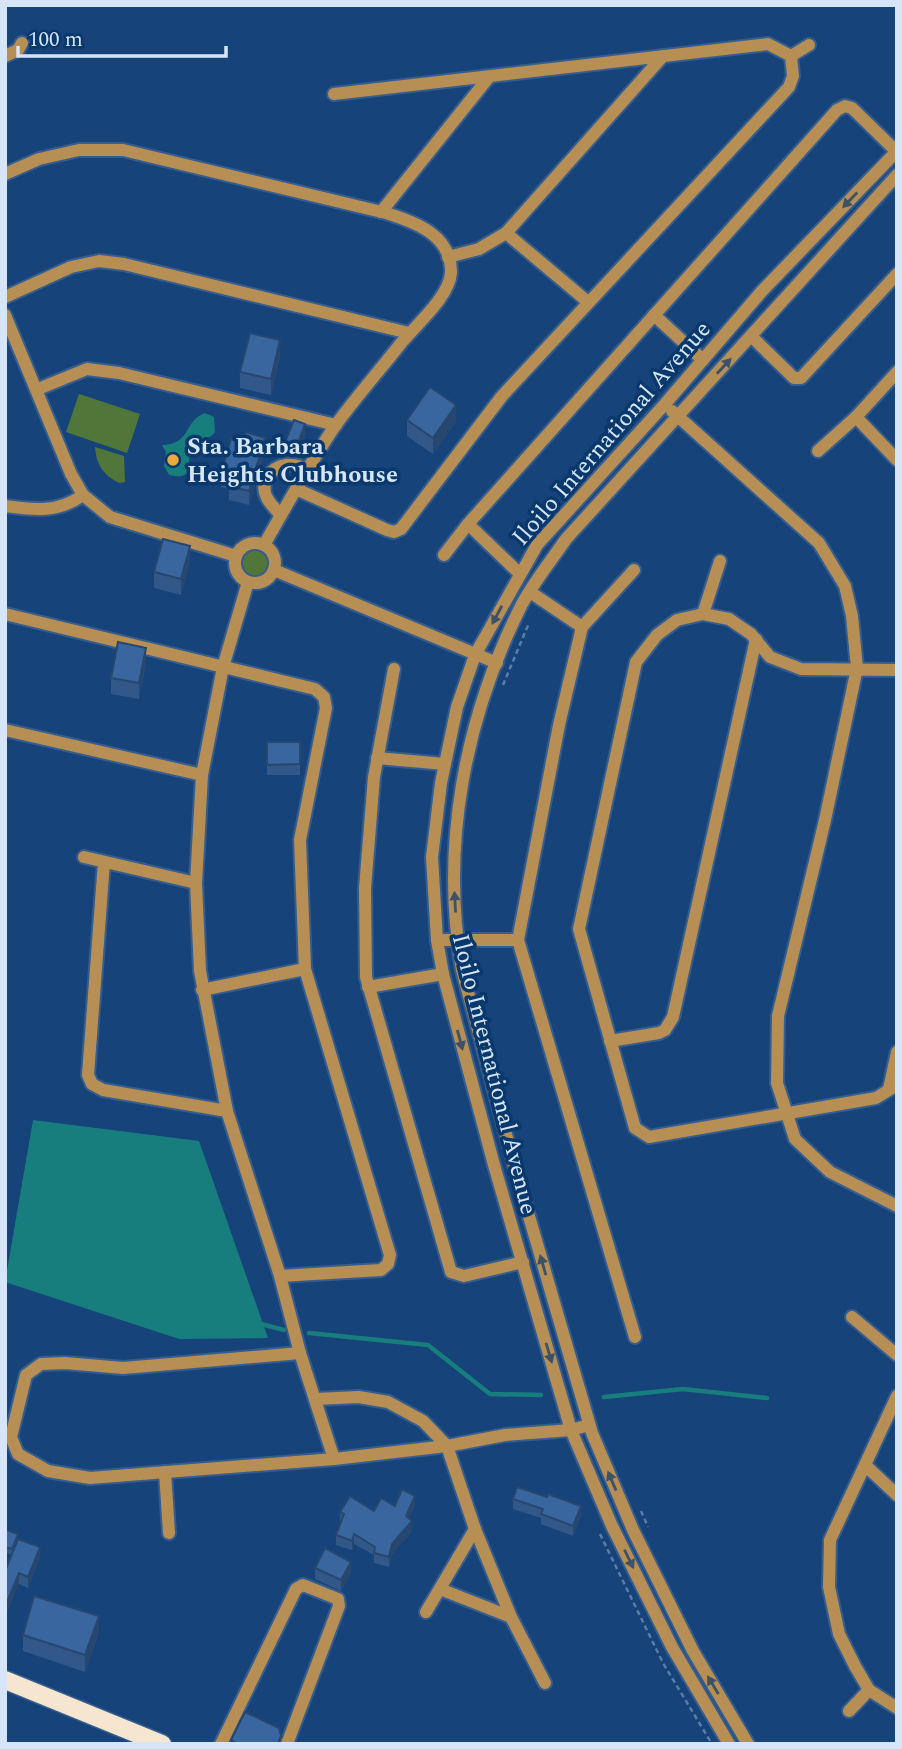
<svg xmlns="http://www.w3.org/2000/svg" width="902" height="1749" font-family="Spectral,serif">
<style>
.green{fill:#507739}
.water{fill:#177d7d}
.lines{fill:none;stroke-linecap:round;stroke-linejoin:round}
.stream{stroke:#177d7d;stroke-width:4.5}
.minor-casing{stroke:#355d8e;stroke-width:16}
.major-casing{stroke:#355d8e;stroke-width:21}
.path{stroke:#5a7ca7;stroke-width:2.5;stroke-dasharray:5 3.5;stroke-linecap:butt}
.minor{stroke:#b78e53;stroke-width:12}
.major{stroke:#f6e5cf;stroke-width:18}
.wall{fill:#315889}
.shaded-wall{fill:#28476f}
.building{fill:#39669f;stroke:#28476f;stroke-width:2}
.oneway{fill:#3d5265}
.poi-dot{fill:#eca93b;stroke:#09386d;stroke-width:2.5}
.labels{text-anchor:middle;stroke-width:7;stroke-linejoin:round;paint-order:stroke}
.street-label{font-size:24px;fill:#d6e5f8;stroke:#09386d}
.poi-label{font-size:24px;font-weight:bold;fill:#d6e5f8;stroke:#09386d;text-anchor:start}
</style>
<rect width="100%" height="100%" fill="#16437a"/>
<g class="green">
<polygon points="79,394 140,414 127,453 66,432"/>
<path d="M95 447 124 456 125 482 119 483C103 475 96 464 95 447Z"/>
<circle cx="255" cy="563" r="13"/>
</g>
<g class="water">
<path d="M205 413 214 417 215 432C209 441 198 438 192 447 184 459 199 482 169 475L164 466 166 452 162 445C192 444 183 421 205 413Z"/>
<polygon points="33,1120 199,1141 268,1338 179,1339 5,1282"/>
</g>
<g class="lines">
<g class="stream">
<polyline points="261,1324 284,1330"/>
<polyline points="309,1333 428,1345 490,1394 541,1395"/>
<polyline points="604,1397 683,1389 767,1398"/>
</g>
<defs>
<g id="minor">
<polyline points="5,56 18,50 22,43"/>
<polyline points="791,56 809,45"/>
<path d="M5 174 39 159 79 150H123L386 213C415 222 452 235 451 273 449 297 417 324 402 342 380 370 356 397 335 426 309 464 287 505 264 545"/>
<polyline points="381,212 489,77"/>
<polyline points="506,233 588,302"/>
<polyline points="448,257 479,249 506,233 663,56"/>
<polyline points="5,297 71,267 99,261 124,264 409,333"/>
<polyline points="5,315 71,474 83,495 110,517 236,556"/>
<polyline points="654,315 703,360"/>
<polyline points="752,337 794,378 801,378 897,274"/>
<polyline points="897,372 856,417 897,460"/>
<polyline points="38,389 87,369 119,373 336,425"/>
<polyline points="672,411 819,543 845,586 852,616 857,668 825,820 778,1016 777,1083 795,1139 830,1172 897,1206"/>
<polyline points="818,451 856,417"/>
<polyline points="296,489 387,530 394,532 401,529 502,396 789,87 793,76 791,56 768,44 334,94"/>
<path d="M5 506C34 510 58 513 83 495"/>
<path d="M281 515C276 510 270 504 267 498 259 483 271 467 286 465 294 464 301 467 308 469"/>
<polyline points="468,524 519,573"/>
<circle cx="255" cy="563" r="20"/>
<polyline points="444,555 468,524 837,110 845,106 852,108 896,151"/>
<polyline points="274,570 497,663"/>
<polyline points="634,570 582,627 559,725 518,940 635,1337"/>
<polyline points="248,582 223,667 202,775 196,883 200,971 227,1111 280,1276 300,1353 334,1459"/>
<polyline points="530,592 582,627"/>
<polyline points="5,614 315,689 324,697 326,708 300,840 305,969 390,1255 388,1264 381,1270 280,1276"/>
<polyline points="703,614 720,561"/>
<polyline points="394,669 374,777 365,888 366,977 451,1272 464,1276 523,1262"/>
<polyline points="897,670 801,669 770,657 751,634 729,619 703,614 677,620 657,635 636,662 579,929 635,1128 649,1137 876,1098 897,1085"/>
<polyline points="5,730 202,775"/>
<polyline points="377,758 445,764"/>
<polyline points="84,857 196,883"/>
<polyline points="104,862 88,1075 92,1084 103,1090 227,1111"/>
<polyline points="437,940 518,940"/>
<polyline points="368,987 443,974"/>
<polyline points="202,990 305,969"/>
<polyline points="610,1041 659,1033 665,1030 673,1017 756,639"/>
<polyline points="889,1089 897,1052"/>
<polyline points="852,1317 897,1355"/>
<polyline points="300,1353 123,1368 65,1363 41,1364 26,1375 11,1437 18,1454 48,1471 90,1478 334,1459 447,1446 505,1435 571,1430 589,1425"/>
<polyline points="897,1396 830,1540 829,1587 839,1634 855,1666 869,1690 897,1708"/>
<polyline points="315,1399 359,1397 388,1402 423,1421 447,1446 475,1529 511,1617 545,1683"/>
<polyline points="865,1465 897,1495"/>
<polyline points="165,1472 169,1533"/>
<polyline points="440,1589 511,1617"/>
<polyline points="426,1612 475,1529"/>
<polyline points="849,1711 869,1690"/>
<polyline points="221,1744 296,1589 303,1585 338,1599 339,1606 287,1744"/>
<polyline points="729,1744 672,1647 612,1526 571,1430 494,1165 443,974 437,940 432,857 441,783 457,707 475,655 537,545 665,404 762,291 897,151"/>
<path d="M748 1744 693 1651 633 1530 592 1433 515 1168 462 970C440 846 465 718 521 606 533 583 551 561 566 539L897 175"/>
</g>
<polyline id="major" points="5,1680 162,1744"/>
</defs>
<use href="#minor" class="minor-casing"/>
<use href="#major" class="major-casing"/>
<g class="path">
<polyline points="503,685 529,623"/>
<polyline points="641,1511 648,1527"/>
<polyline points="600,1534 663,1663 712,1744"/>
</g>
<use href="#minor" class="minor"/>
<use href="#major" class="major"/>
</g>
<g class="wall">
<polygon points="280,357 271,395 240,388 240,372"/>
<polygon points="407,420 456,421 433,454 407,436"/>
<polygon points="305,435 297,457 284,456 284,445"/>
<polygon points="265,452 249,505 229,500 229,489 221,487 221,473"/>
<polygon points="190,562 181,595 154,588 154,572"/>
<polygon points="146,664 139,699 111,694 111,678"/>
<rect x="267" y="742" width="33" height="33"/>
<polygon points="513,1499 581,1516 573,1536 541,1524 541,1518 513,1509"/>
<polygon points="415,1505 409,1519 412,1531 392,1554 389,1567 374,1563 374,1555 354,1544 352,1550 336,1545 336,1535 341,1522 340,1522 340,1512 374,1511 395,1506"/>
<polygon points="5,1532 18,1539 40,1558 28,1588 19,1584 12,1555 5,1552"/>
<polygon points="315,1568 351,1573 341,1591 315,1579"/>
<polygon points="99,1632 85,1672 23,1651 23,1635"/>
</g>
<g class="shaded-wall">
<polygon points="280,340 280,357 271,395 271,379"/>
<polygon points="456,405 456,421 433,454 433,438"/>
<polygon points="305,424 305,435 297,457 297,446"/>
<polygon points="265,438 265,452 249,505 249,491"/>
<polygon points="190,546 190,562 181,595 181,579"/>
<polygon points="146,648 146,664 139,699 139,683"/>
<polygon points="415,1496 415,1505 406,1526 406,1516"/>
<polygon points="581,1506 581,1516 573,1536 573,1526"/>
<polygon points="412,1521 412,1531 392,1554 389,1567 389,1557 392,1544"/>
<polygon points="354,1534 354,1544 352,1550 352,1541"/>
<polygon points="40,1547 40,1558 28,1588 28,1577"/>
<polygon points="351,1562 351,1573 341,1591 341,1580"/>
<polygon points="19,1573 19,1584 5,1618 5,1607"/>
<polygon points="99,1616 99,1632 85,1672 85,1655"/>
</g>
<g class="building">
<polygon points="250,333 280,340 271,379 240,372"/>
<polygon points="430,387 456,405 433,438 407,420"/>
<polygon points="294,420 305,424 297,446 284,445"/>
<polygon points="246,432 265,438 249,491 229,486 232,475 221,473 231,439 243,442"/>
<polygon points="163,539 190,546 181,579 154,572"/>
<polygon points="118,642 146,648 139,683 111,678"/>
<polygon points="267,742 300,742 300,764 267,765"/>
<polygon points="517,1487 547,1497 548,1494 581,1506 573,1526 541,1514 543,1509 513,1499"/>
<polygon points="402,1489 415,1496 406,1516 412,1521 392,1544 389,1557 374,1553 375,1547 354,1534 352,1541 336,1535 344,1514 340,1512 350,1496 374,1511 381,1498 395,1506"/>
<polygon points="6,1530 18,1534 12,1549 5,1547"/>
<polygon points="18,1539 40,1547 28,1577 19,1573 5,1607 5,1571"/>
<polygon points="325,1548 351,1562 341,1580 315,1568"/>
<polygon points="34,1596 99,1616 85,1655 23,1635"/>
<polygon points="245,1712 279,1728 281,1736 278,1744 238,1744 231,1740"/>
</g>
<defs><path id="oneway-solid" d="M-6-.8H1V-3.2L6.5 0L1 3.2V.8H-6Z" transform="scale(1.75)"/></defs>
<g class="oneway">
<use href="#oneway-solid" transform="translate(850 200) rotate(134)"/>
<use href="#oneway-solid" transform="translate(724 366) rotate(-47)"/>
<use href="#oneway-solid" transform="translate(497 615) rotate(118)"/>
<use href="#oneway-solid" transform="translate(455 902) rotate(-93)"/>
<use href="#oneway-solid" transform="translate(460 1040) rotate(75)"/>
<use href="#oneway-solid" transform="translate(543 1265) rotate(-106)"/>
<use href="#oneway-solid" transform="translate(549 1353) rotate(73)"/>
<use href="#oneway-solid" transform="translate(612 1481) rotate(-113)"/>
<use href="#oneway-solid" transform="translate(629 1559) rotate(64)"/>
<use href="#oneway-solid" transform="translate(713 1685) rotate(-121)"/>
</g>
<circle class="poi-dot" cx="173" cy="460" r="7"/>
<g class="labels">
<g class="street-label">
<text transform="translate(611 433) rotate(-49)" y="8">Iloilo International Avenue</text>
<text transform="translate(495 1074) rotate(76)" y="8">Iloilo International Avenue</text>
</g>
<g class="poi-label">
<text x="187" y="454">Sta. Barbara<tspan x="187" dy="28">Heights Clubhouse</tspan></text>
</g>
</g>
<rect width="902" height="1749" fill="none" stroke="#d6e5f8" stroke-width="14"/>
<path d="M18 46v10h208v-10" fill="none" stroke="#d6e5f8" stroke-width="3.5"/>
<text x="28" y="46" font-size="21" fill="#d6e5f8" stroke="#09386d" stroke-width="5" paint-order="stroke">100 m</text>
</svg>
